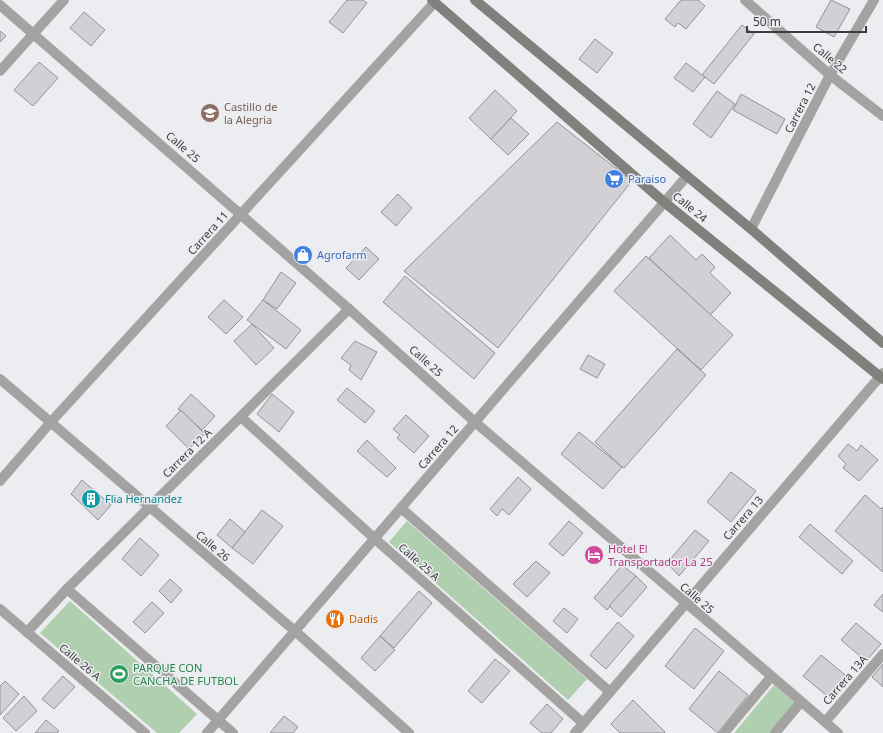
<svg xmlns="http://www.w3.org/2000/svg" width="883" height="733" font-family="'Noto Sans',sans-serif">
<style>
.green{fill:#b0cfae}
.building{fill:#d2d0d5;stroke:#949297}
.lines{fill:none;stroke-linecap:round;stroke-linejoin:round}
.street{stroke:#a4a3a1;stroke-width:10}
.secondary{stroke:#81807d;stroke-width:10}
.labels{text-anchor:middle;stroke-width:3;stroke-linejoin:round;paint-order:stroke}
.street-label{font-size:11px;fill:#3b3c3e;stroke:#ecedf1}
.education-label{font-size:11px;fill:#785e54;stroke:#ecedf1;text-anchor:start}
.shop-label{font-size:11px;fill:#366cbe;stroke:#ecedf1;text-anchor:start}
.culture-label{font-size:11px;fill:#0d838f;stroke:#ecedf1;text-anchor:start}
.hotel-label{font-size:11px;fill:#b23c85;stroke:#ecedf1;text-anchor:start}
.food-label{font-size:11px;fill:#c56008;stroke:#ecedf1;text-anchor:start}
.leisure-label{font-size:11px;fill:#27864d;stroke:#ecedf1;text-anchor:start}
</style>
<rect width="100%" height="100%" fill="#ecedf1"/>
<g class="green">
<polygon points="407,521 587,679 568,700 389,542"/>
<polygon points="70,601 197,714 179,733 157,733 40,633"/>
<polygon points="774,685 795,703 770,733 734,733"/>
</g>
<g class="building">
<polygon points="347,0 363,0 367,3 343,33 329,22"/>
<polygon points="681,0 698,0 705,6 686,29 678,23 675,27 665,19"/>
<polygon points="831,0 850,9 834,37 816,27"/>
<polygon points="84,12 105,30 91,46 70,28"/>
<polygon points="742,25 754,34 714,84 702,75"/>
<polygon points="0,31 6,36 0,42"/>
<polygon points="595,39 613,53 597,73 579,59"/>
<polygon points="39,62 58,78 33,106 14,90"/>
<polygon points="686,63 705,77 693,92 674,78"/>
<polygon points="495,90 517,111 491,139 469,118"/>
<polygon points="717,91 735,104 711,138 693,124"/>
<polygon points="741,94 785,119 777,134 733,110"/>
<polygon points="511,118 529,134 508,155 491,139"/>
<polygon points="557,122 632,181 498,348 404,271"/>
<polygon points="398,194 412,208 396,226 381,212"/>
<polygon points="670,235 696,260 702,254 715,267 710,273 731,293 710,315 649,258"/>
<polygon points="366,247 379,259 359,280 346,268"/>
<polygon points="646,256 733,335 701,370 614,291"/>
<polygon points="281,272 296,283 277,309 263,300"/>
<polygon points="405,276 495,353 474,379 383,302"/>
<polygon points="224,300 243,317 226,334 208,317"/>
<polygon points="263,300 301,330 286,349 247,320"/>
<polygon points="252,324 274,348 256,365 234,341"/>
<polygon points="355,341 377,352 361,380 349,370 351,365 341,358"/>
<polygon points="677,349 706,375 624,468 622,467 595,442"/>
<polygon points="588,355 605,364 597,378 580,369"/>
<polygon points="347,388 375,411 365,423 337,400"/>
<polygon points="191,394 215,416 202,430 178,409"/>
<polygon points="272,394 294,412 279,432 257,414"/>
<polygon points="181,410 205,434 189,449 166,426"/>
<polygon points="406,415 429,436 414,453 397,438 400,435 393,429"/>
<polygon points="579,432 622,467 603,489 561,454"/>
<polygon points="367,440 396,468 387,477 357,451"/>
<polygon points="848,444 857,451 861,445 878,460 859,481 843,468 846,464 838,456"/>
<polygon points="731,472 756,491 731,522 707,502"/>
<polygon points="518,477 531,489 509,515 502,509 497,516 490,509"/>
<polygon points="82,480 111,505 98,520 71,494"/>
<polygon points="865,495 881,509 883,507 883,572 835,531"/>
<polygon points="262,510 283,526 253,564 232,548"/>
<polygon points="230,519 245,532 232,548 217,535"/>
<polygon points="569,521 583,533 563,556 549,544"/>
<polygon points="810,524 853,561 842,574 799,537"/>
<polygon points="695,530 709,541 679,576 667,563"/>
<polygon points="140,538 159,555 141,576 122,559"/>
<polygon points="536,561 550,573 527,597 513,584"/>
<polygon points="622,565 636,576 607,610 594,598"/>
<polygon points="636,576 647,587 621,617 609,606"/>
<polygon points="170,579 182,590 171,603 159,591"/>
<polygon points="419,591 432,603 394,648 380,636"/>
<polygon points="883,594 883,612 874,605"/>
<polygon points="152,602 164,613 145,633 133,622"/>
<polygon points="564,608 578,619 567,633 553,621"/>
<polygon points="618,622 634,636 606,669 590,655"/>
<polygon points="856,623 881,644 866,661 841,640"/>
<polygon points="695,628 724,651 694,689 665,666"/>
<polygon points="380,636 395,650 375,671 361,658"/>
<polygon points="821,655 850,679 832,700 803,676"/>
<polygon points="495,659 510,671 482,703 468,691"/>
<polygon points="883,664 883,687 872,677"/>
<polygon points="719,671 748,695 718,733 689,709"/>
<polygon points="63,676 75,687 54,709 42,699"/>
<polygon points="5,681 19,694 0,715 0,686"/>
<polygon points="24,696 37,711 16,731 3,718"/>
<polygon points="633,700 665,732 664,733 620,733 611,724"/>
<polygon points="547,704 563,719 551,733 542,733 530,723"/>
<polygon points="284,716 298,727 293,733 270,733"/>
<polygon points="46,720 59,731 57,733 35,733"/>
</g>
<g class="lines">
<g class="street">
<polyline points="745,0 830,75 883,116"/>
<polyline points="0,5 349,309 475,422 838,733"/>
<polyline points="0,71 64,0"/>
<polyline points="751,229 830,75 874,0"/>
<polyline points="0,379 295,631 409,733"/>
<polyline points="241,417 374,538 583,723"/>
<polyline points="0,481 50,423 435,2"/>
<polyline points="401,508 610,692"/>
<polyline points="67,589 233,733"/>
<polyline points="0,609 145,733"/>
<polyline points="27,632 67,589 349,309"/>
<polyline points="825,722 883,654"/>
<polyline points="207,733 687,176"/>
<polyline points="575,733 883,373"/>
<polyline points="724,733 771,677"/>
<polyline points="775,733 801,702"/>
</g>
<g class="secondary">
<polyline points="432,0 664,202 883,379"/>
<polyline points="475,0 751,229 883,343"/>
</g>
</g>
<defs>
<symbol id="school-disc" viewBox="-11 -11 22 22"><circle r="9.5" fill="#8d6e63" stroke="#ecedf1"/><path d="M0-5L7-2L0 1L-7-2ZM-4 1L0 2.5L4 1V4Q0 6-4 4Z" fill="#fff"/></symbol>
<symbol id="supermarket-disc" viewBox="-11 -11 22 22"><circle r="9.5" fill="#3f7fe0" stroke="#ecedf1"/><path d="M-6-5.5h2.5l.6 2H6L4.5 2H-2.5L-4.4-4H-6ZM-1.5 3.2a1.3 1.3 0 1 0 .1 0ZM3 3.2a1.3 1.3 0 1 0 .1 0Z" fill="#fff"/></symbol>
<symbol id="shop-disc" viewBox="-11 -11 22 22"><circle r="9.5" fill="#3f7fe0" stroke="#ecedf1"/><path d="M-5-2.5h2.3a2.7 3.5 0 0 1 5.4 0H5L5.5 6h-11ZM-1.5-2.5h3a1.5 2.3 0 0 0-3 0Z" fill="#fff"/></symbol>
<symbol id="building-disc" viewBox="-11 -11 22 22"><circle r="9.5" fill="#0f9aa8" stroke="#ecedf1"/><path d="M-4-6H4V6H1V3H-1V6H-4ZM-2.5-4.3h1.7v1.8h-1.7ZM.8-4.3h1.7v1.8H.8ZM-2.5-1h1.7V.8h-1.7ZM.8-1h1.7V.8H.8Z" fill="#fff"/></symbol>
<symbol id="hotel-disc" viewBox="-11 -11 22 22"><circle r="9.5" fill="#d1479c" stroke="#ecedf1"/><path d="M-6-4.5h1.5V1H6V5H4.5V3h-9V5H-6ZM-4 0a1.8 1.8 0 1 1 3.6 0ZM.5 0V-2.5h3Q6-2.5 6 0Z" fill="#fff"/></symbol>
<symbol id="restaurant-disc" viewBox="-11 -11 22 22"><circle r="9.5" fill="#e8710a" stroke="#ecedf1"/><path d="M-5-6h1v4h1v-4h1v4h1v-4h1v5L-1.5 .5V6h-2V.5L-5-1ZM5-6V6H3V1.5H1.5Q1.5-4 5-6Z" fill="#fff"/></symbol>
<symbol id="stadium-disc" viewBox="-11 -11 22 22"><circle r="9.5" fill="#2e9e5b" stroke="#ecedf1"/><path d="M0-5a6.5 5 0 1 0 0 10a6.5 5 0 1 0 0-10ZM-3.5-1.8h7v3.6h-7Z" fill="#fff"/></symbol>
</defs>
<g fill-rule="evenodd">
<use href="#school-disc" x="199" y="102" width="22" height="22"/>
<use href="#supermarket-disc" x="603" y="168" width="22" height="22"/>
<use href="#shop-disc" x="292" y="244" width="22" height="22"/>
<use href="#building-disc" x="80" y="488" width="22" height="22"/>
<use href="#hotel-disc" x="583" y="544" width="22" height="22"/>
<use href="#restaurant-disc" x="324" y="608" width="22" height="22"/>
<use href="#stadium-disc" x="108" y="663" width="22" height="22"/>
</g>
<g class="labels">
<g class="street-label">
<text transform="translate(830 58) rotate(40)" y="4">Calle 22</text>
<text transform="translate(800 108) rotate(-63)" y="4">Carrera 12</text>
<text transform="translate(183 147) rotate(41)" y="4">Calle 25</text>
<text transform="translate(690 207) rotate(39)" y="4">Calle 24</text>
<text transform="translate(208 233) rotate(-48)" y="4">Carrera 11</text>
<text transform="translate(426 361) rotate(42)" y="4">Calle 25</text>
<text transform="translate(438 447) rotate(-49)" y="4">Carrera 12</text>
<text transform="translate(187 453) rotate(-45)" y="4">Carrera 12 A</text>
<text transform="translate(743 518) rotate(-49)" y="4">Carrera 13</text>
<text transform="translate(213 546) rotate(40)" y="4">Calle 26</text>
<text transform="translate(419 562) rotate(41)" y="4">Calle 25 A</text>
<text transform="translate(697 598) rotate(41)" y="4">Calle 25</text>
<text transform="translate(80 662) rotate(40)" y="4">Calle 26 A</text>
<text transform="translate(845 680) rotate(-49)" y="4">Carrera 13A</text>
</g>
<g class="education-label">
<text x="224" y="111">Castillo de<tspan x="224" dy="13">la Alegria</tspan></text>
</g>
<g class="shop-label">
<text x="628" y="183">Paraiso</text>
<text x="317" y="259">Agrofarm</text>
</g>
<g class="culture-label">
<text x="105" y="503">Flia Hernandez</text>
</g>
<g class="hotel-label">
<text x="608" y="553">Hotel El<tspan x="608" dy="13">Transportador La 25</tspan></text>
</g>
<g class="food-label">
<text x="349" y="623">Dadis</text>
</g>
<g class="leisure-label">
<text x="133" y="672">PARQUE CON<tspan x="133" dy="13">CANCHA DE FUTBOL</tspan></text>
</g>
</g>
<path d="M747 26v6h119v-6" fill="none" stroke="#3b3c3e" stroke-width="2"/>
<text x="753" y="26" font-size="12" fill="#3b3c3e" stroke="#ecedf1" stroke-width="3" paint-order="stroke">50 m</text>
</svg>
